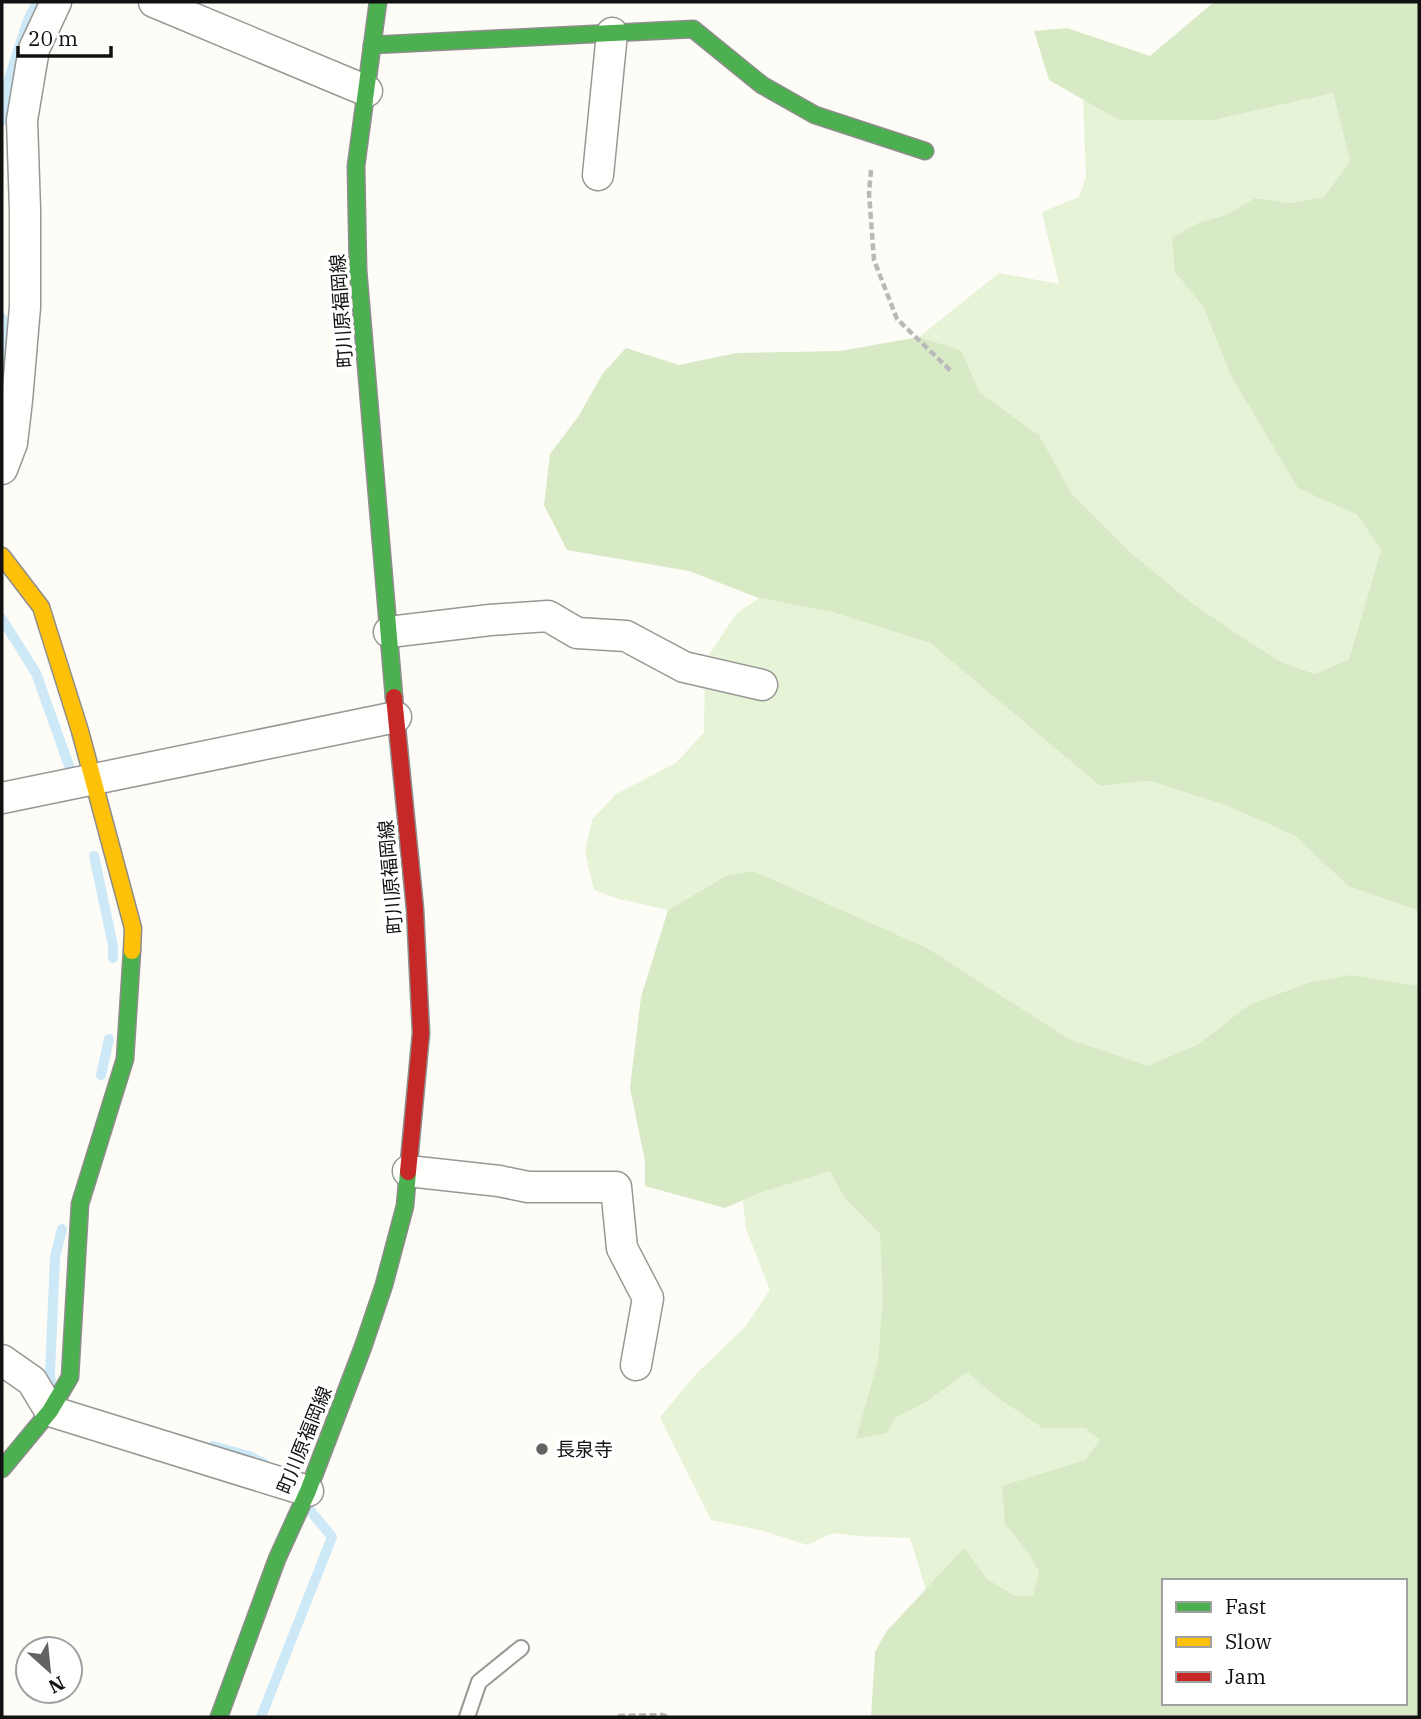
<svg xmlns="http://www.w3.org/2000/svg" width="1421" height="1719" font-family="'IBM Plex Serif','Noto Sans JP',serif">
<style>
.green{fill:#e7f3d7}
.forest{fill:#d8eac5;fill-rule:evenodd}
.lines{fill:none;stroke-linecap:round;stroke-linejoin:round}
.stream{stroke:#cde8f7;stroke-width:10}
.lane-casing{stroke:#979795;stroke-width:18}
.street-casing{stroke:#979795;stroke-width:33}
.fast-casing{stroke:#8e8d8b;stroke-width:19}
.slow-casing{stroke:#8e8d8b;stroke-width:19}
.jam-casing{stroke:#8e8d8b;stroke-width:19}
.path{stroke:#b9b9b8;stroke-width:4.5;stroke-dasharray:7 3.5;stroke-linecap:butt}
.lane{stroke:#fffffe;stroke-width:14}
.street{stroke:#fffffe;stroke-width:30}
.fast{stroke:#4caf50;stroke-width:16}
.slow{stroke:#ffc107;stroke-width:16}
.jam{stroke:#c62828;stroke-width:16}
.poi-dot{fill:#646362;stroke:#fff;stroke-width:2.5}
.labels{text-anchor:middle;stroke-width:7;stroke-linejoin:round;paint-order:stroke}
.street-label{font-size:19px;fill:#111;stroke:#fff}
.poi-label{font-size:19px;fill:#111;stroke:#fff;text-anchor:start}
</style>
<rect width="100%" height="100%" fill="#fdfcf7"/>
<g class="green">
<polygon points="1333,93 1350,161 1324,197 1291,203 1255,198 1226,215 1198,223 1175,272 1203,307 1231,376 1298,487 1357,515 1381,550 1349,659 1315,674 1281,662 1236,633 1192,603 1130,552 1072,494 1039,435 980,393 961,350 919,337 999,273 1059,284 1042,212 1079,197 1086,177 1083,99 1119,120 1214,120"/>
<polygon points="759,598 832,612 930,643 1100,786 1150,781 1228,806 1295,836 1348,886 1419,911 1419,986 1386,981 1250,1004 1197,1045 1148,1067 1071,1040 927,948 724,876 668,910 619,899 594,890 585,852 592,820 616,794 676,763 704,732 705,661 736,614"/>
<polygon points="819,1155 972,1349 1104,1410 1111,1452 1057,1571 1033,1595 1015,1596 986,1578 964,1549 926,1590 910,1538 857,1536 833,1533 807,1545 764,1531 711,1520 660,1417 697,1373 745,1327 770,1290 746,1229 741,1182"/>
</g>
<g class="forest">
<polygon points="1214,2 1419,2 1419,911 1348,886 1295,836 1228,806 1150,781 1100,786 930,643 832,612 759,598 689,571 567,550 544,505 550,454 578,417 603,373 626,348 679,365 736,353 840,351 919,337 961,350 980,393 1039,435 1072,494 1130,552 1192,603 1236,633 1281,662 1315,674 1349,659 1381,550 1357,515 1298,488 1231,376 1203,307 1175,272 1172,238 1198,223 1226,215 1255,198 1291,203 1324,197 1350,161 1333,93 1214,120 1119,120 1049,80 1034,31 1067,28 1150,56"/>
<path d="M753 871 927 948 1071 1040 1148 1066 1197 1045 1250 1004 1309 983 1351 975 1419 986V1717H871L875 1652 886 1632 964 1548 986 1578 1015 1596 1033 1595 1039 1572 1028 1552 1005 1524 1002 1486 1085 1460 1100 1440 1085 1428H1043L992 1394 968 1372 924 1403 895 1418 887 1433 856 1439 878 1361 883 1298 880 1234 844 1197 830 1171 759 1193 725 1208 645 1186V1161L630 1088 641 997 668 910 725 876ZM1164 1581H1405V1703H1164Z"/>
</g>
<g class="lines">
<g class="stream">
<polyline points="2,121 5,91 28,20 37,2"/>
<polyline points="2,318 6,373"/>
<polyline points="2,619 36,673 74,780"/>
<polyline points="94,856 113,946 113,958"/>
<polyline points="101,1075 109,1039"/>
<polyline points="51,1384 50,1374 55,1257 62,1229"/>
<polyline points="213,1446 249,1456 265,1464"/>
<polyline points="261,1717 332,1537 309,1509"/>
</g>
<defs>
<polyline id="lane" points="467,1717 479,1682 521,1648"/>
<g id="street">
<polyline points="154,2 367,91"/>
<polyline points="598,175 612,33"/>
<polyline points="2,469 12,443 17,400 25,307 25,210 22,120 34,49 56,2"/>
<polyline points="389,632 490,620 548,616 577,633 626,636 684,667 762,685"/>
<polyline points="2,798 396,717"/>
<polyline points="408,1171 499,1181 528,1187 616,1187 622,1248 648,1298 636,1365"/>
<polyline points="2,1360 32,1381 50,1411 308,1491"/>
</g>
<g id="fast">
<polyline points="378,2 356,166 358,270 394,697"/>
<polyline points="372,45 693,29 762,85 815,115 925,151"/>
<polyline points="2,1469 50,1411 70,1377 80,1204 125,1059 132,951"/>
<polyline points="219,1717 277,1559 308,1491 363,1347 384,1285 405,1206 408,1172"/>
</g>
<polyline id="slow" points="2,556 41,607 80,731 133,928 132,951"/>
<polyline id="jam" points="394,697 415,909 421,1033 408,1172"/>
</defs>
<use href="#lane" class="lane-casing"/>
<use href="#street" class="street-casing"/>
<use href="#fast" class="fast-casing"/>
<use href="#slow" class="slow-casing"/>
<use href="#jam" class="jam-casing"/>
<g class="path">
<polyline points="871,170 869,193 874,260 897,319 952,372"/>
<polyline points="618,1716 662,1715 670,1717"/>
</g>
<use href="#lane" class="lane"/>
<use href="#street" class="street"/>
<use href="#fast" class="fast"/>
<use href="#slow" class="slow"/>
<use href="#jam" class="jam"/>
</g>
<circle class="poi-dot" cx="542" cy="1449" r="7"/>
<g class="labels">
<g class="street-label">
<text transform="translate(341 311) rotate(-94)" y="7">町川原福岡線</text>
<text transform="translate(390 877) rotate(-95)" y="7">町川原福岡線</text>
<text transform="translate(304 1440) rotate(-68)" y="7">町川原福岡線</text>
</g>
<g class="poi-label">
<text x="556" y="1456">長泉寺</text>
</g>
</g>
<rect width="1421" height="1719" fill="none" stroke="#111111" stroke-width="7"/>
<rect x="1162" y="1579" width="245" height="126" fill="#ffffff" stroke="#a0a0a0" stroke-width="2"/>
<rect x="1176" y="1602" width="35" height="10" fill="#4caf50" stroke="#a0a0a0" stroke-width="2"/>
<text x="1225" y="1614" font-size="21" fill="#111111">Fast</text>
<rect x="1176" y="1637" width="35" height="10" fill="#ffc107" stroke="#a0a0a0" stroke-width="2"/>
<text x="1225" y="1649" font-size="21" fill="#111111">Slow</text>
<rect x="1176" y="1672" width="35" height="10" fill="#c62828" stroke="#a0a0a0" stroke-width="2"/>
<text x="1225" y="1684" font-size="21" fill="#111111">Jam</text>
<g transform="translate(49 1670) rotate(153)"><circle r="33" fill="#ffffff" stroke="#a0a0a0" stroke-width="2"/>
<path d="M0-5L12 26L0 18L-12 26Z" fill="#646362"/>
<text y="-10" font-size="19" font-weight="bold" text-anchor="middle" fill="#111111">N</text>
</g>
<path d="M18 46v10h93v-10" fill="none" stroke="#111111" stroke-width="3.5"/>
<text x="28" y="46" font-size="21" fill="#111111" stroke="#ffffff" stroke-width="5" paint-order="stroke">20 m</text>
</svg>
